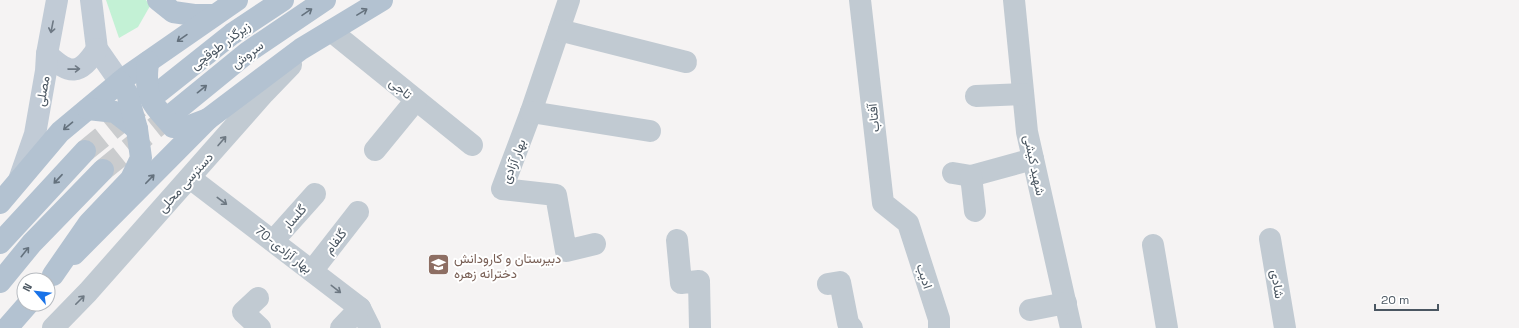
<svg xmlns="http://www.w3.org/2000/svg" width="1519" height="328" font-family="'Space Grotesk',Vazirmatn,sans-serif">
<style>
.green{fill:#c3f1d5}
.lines{fill:none;stroke-linecap:round;stroke-linejoin:round}
.primary-tunnel{stroke:#caccce;stroke-width:22;stroke-dasharray:22 11;stroke-linecap:butt}
.minor{stroke:#c1cad2;stroke-width:22}
.tertiary{stroke:#c1cad2;stroke-width:22}
.secondary{stroke:#c1cbd6;stroke-width:22}
.primary{stroke:#b3c2d1;stroke-width:22}
.primary-bridge{stroke:#b3c2d1;stroke-width:22}
.oneway{stroke:#64717d}
.oneway2{stroke:#6e7984}
.oneway3{stroke:#6e7983}
.labels{text-anchor:middle;stroke-width:4;stroke-linejoin:round;paint-order:stroke}
.street-label{font-size:13px;fill:#4a5661;stroke:#fff}
.education-label{font-size:13px;fill:#785e54;stroke:#fff;text-anchor:start}
</style>
<rect width="100%" height="100%" fill="#f5f3f3"/>
<polygon class="green" points="106,0 146,0 150,6 138,27 119,38"/>
<g class="lines">
<g class="primary-tunnel">
<polyline points="85,151 139,107"/>
<polyline points="103,170 172,114"/>
</g>
<g class="minor">
<polyline points="569,0 531,112 502,189 556,195 566,251 595,244"/>
<polyline points="860,0 883,203 908,223 939,319 939,328"/>
<polyline points="1014,0 1027,132 1071,328"/>
<polyline points="559,30 686,62"/>
<polyline points="331,31 472,145"/>
<polyline points="976,96 1023,94"/>
<polyline points="531,112 650,131"/>
<polyline points="375,150 416,100"/>
<polyline points="953,173 971,176 1033,159"/>
<polyline points="971,176 975,211"/>
<polyline points="190,178 360,308 370,328"/>
<polyline points="1270,239 1285,328"/>
<polyline points="677,240 681,283 699,281 700,328"/>
<polyline points="273,241 315,194"/>
<polyline points="1153,245 1167,328"/>
<polyline points="312,271 358,212"/>
<polyline points="828,284 840,282 848,323 852,328"/>
<polyline points="258,298 243,312 260,328"/>
<polyline points="1030,310 1066,303"/>
<polyline points="341,328 360,308"/>
</g>
<polyline class="tertiary" points="53,328 88,292 264,93 291,65"/>
<g class="secondary">
<polyline points="91,0 97,49 120,82"/>
<path d="M47 54C70 75 79 76 97 49"/>
<polyline points="19,180 35,134 46,71 47,54 57,0"/>
</g>
<g class="primary">
<polyline points="158,0 173,12 194,15 214,15"/>
<polyline points="159,92 232,34 283,0"/>
<polyline points="172,114 248,52 325,0"/>
<polyline points="0,203 60,132 126,77 237,0"/>
<polyline points="0,243 85,151"/>
<polyline points="74,254 208,119 301,49 382,0"/>
<polyline points="0,282 32,243 103,170"/>
<polyline points="7,328 28,304"/>
</g>
<g class="primary-bridge">
<path d="M148 62C144 98 150 101 173 127H187L208 119"/>
<polyline points="88,109 115,112 137,129"/>
<polyline points="53,275 89,223 131,179 141,158 137,129 127,93 120,82"/>
</g>
</g>
<defs><path id="oneway-shaft" d="M-6 0H5M1.5-3L5.5 0L1.5 3" fill="none" stroke-width="1.6" stroke-linecap="round" stroke-linejoin="round"/></defs>
<g class="oneway">
<use href="#oneway-shaft" transform="translate(307 12) rotate(-34)"/>
<use href="#oneway-shaft" transform="translate(362 12) rotate(-31)"/>
<use href="#oneway-shaft" transform="translate(182 38) rotate(145)"/>
<use href="#oneway-shaft" transform="translate(202 89) rotate(-39)"/>
<use href="#oneway-shaft" transform="translate(68 126) rotate(140)"/>
<use href="#oneway-shaft" transform="translate(58 179) rotate(133)"/>
<use href="#oneway-shaft" transform="translate(150 179) rotate(-46)"/>
<use href="#oneway-shaft" transform="translate(25 252) rotate(-51)"/>
</g>
<g class="oneway2">
<use href="#oneway-shaft" transform="translate(52 27) rotate(101)"/>
<use href="#oneway-shaft" transform="translate(74 69) rotate(-1)"/>
</g>
<g class="oneway3">
<use href="#oneway-shaft" transform="translate(222 141) rotate(-49)"/>
<use href="#oneway-shaft" transform="translate(222 201) rotate(37)"/>
<use href="#oneway-shaft" transform="translate(336 289) rotate(38)"/>
<use href="#oneway-shaft" transform="translate(80 300) rotate(-45)"/>
</g>
<defs>
<symbol id="school-square" viewBox="-11 -11 22 22"><rect x="-9" y="-9" width="18" height="18" rx="4" fill="#8d6e63" stroke="#fff"/><path d="M0-5L7-2L0 1L-7-2ZM-4 1L0 2.5L4 1V4Q0 6-4 4Z" fill="#fff"/></symbol>
</defs>
<g fill-rule="evenodd">
<use href="#school-square" x="426" y="252" width="25" height="25"/>
</g>
<g class="labels">
<g class="street-label">
<text transform="translate(220 45) rotate(-37)" y="5">زیرگذر طوقچی</text>
<text transform="translate(247 54) rotate(-37)" y="5">سروش</text>
<text transform="translate(401 88) rotate(39)" y="5">تاجی</text>
<text transform="translate(42 91) rotate(-80)" y="5">مصلی</text>
<text transform="translate(873 118) rotate(-96)" y="5">آفتاب</text>
<text transform="translate(513 161) rotate(-69)" y="5">بهار آزادی</text>
<text transform="translate(1035 165) rotate(78)" y="5">شهید کیشی</text>
<text transform="translate(185 182) rotate(-48)" y="5">دسترسی محلی</text>
<text transform="translate(294 217) rotate(-49)" y="5">گلسار</text>
<text transform="translate(335 241) rotate(-52)" y="5">گلفام</text>
<text transform="translate(284 249) rotate(38)" y="5">70-بهار آزادی</text>
<text transform="translate(925 276) rotate(72)" y="5">ادیب</text>
<text transform="translate(1278 284) rotate(81)" y="5">شادی</text>
</g>
<g class="education-label">
<text x="454" y="263">دبیرستان و کارودانش<tspan x="454" dy="15">دخترانه زهره</tspan></text>
</g>
</g>
<g transform="translate(36 292) rotate(298)"><circle r="19" fill="#ffffff" stroke="#b7bbc0"/>
<path d="M0-3L7 15L0 10L-7 15Z" fill="#1a73e8"/>
<text y="-6" font-size="11" font-weight="bold" text-anchor="middle" fill="#4a5661">N</text>
</g>
<path d="M1375 304v6h63v-6" fill="none" stroke="#4a5661" stroke-width="2"/>
<text x="1381" y="304" font-size="12" fill="#4a5661" stroke="#ffffff" stroke-width="3" paint-order="stroke">20 m</text>
</svg>
